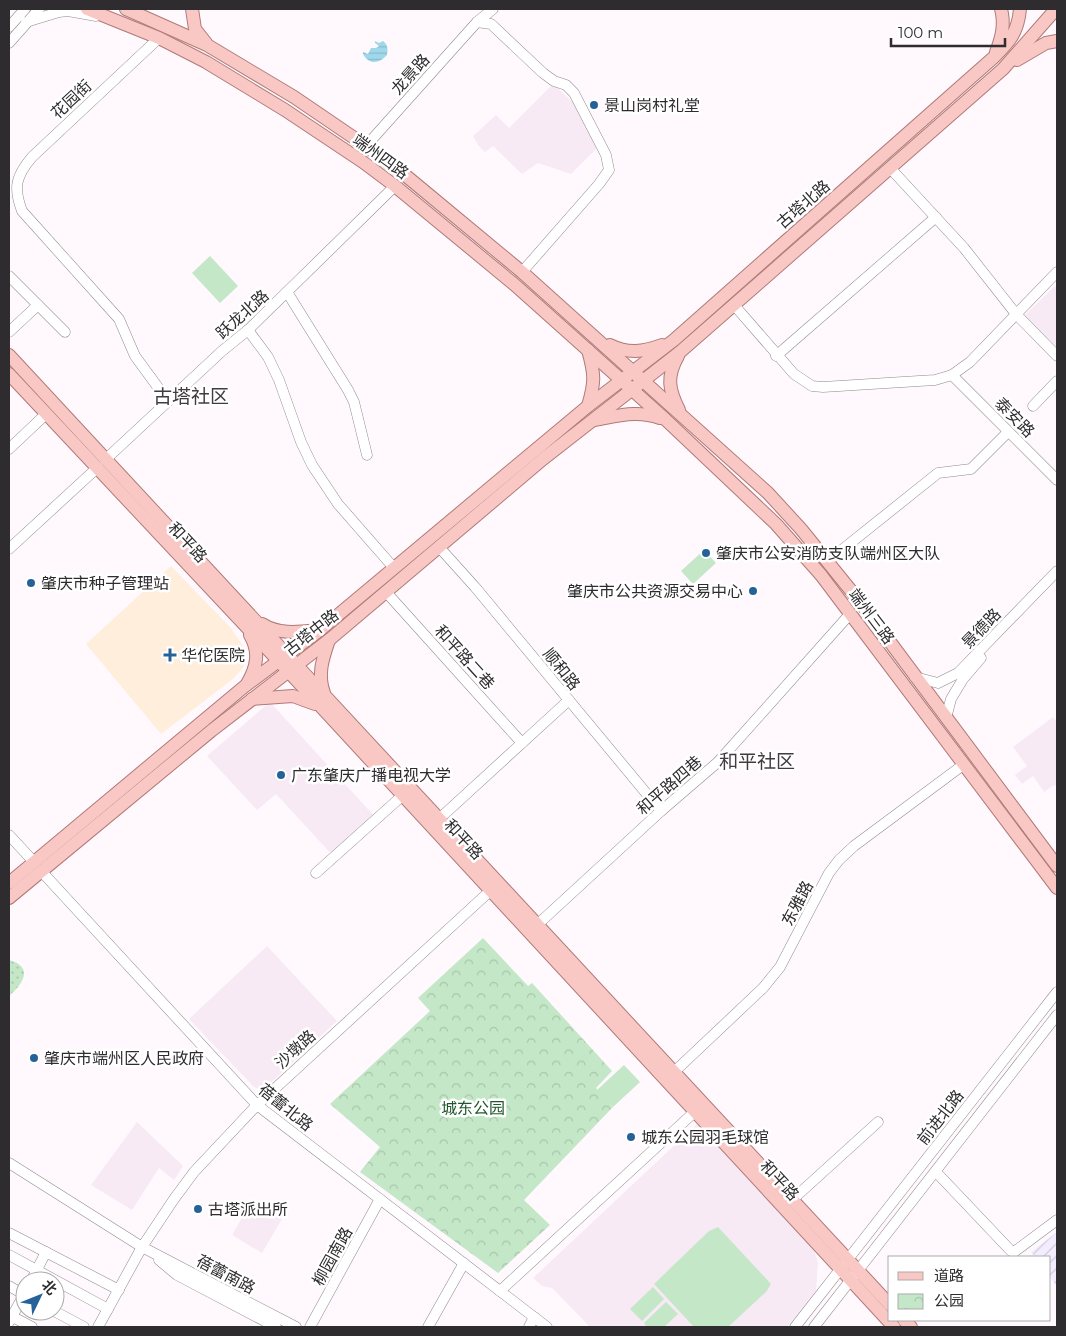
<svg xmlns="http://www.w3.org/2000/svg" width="1066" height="1336" font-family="Montserrat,'Noto Sans SC',sans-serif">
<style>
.built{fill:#f7eaf5}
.industrial{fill:url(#industrial-furrows)}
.medical{fill:#ffeedc}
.grass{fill:url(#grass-dots)}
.park{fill:url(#park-crowns)}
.garden{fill:#c3e7c7}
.water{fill:url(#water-rules)}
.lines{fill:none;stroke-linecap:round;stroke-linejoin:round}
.minor-casing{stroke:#8f8a8e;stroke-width:11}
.major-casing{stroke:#af7a77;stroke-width:14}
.minor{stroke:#fff;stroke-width:10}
.major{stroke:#f9c8c5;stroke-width:12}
.poi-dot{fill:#256299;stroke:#fff;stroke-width:2}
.labels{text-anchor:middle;stroke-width:5;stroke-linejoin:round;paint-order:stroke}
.street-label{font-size:16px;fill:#2e2c2e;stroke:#fff}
.poi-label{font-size:16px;fill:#2e2c2e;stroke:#fff;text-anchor:start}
.park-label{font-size:16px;fill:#1f572b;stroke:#fff}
.quarter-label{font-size:19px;fill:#413c40;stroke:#fff}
</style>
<defs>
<pattern id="industrial-furrows" width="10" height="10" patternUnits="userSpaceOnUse" patternTransform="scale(1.25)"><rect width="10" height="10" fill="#f4edff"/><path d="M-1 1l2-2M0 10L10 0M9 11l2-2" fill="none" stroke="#d2cbdb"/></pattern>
<pattern id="grass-dots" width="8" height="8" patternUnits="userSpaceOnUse" patternTransform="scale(1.25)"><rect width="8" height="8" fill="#c3e7c7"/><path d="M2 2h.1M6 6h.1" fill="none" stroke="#a8c6ab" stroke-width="1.8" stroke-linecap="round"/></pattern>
<pattern id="park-crowns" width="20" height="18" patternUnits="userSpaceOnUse" patternTransform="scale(1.25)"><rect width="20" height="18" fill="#c3e7c7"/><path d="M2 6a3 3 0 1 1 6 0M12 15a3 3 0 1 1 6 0" fill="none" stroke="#a8c6ab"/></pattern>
<pattern id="water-rules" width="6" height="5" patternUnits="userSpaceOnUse" patternTransform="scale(1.25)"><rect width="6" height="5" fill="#a0d8eb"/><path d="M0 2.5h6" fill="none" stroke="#8abaca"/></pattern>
</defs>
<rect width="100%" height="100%" fill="#fff9fe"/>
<g class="built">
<polygon points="553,84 577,106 597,148 571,174 538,163 522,174 493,146 485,152 478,145 473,136 496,115 509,128"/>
<polygon points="1055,286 1057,288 1057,348 1025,315"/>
<polygon points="270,702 376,818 335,858 276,794 257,810 207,756"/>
<polygon points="1053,717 1055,720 1057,719 1057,786 1054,785 1044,792 1033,776 1022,784 1015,775 1027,766 1013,747"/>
<polygon points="267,946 337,1021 265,1088 259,1089 254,1087 189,1019"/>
<polygon points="137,1122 183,1166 174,1180 159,1168 132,1210 91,1185"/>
<polygon points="697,1124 814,1250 818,1263 816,1291 787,1327 590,1327 552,1288 542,1286 533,1278"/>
<polygon points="251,1202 282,1219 262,1253 232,1235"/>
</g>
<polygon class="industrial" points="1057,1232 1057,1287 1050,1277 1050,1257 1035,1257 1031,1252"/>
<polygon class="medical" points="171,566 231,628 245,649 247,660 243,668 233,679 161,734 86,644"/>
<path class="grass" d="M9 960C35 967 22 985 9 996Z"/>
<polygon class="park" points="483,938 528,986 532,983 612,1071 596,1088 613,1107 524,1200 550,1225 498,1273 360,1172 380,1147 330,1104 430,1011 418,998"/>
<g class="garden">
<polygon points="210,256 238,286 220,303 192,273"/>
<polygon points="704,550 716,563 693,584 681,571"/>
<polygon points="624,1065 640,1082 613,1107 597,1090"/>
<polygon points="718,1227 771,1284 766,1292 728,1327 694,1327 654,1284 709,1231"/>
<polygon points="653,1287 664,1299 642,1321 630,1309"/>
<polygon points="666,1302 678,1314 664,1327 647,1327 644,1323"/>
</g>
<path class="water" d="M375 41 379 43 383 41C388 45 388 49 387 55 379 64 369 65 363 54V52L368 54 371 48H376L379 46 375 43Z"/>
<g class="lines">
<defs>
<g id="minor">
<polyline points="26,22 59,12 68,11 96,16"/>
<polyline points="477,22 491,24 543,73 554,81 566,85 574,93 606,155 609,170 599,184 522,272"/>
<polyline points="9,27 25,9"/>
<path d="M159 38 32 157C16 176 13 187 22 211L119 319 135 356 168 401"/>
<polyline points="9,43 39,9"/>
<polyline points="366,146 477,22 493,9"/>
<polyline points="891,169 964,248 1016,314 1057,356"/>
<polyline points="9,276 65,332"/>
<polyline points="287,292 348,390 354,402 367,455"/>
<polyline points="734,305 794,374 812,386 823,387 935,380 952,375 970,362 1057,272"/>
<polyline points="248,330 268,357 279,380 301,442 312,465 338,504 394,568"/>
<polyline points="9,332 38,305"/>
<polyline points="776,356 936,217"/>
<polyline points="952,375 1057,480"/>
<polyline points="1033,406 1057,381"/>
<polyline points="9,449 46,414"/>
<polyline points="105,460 222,351 248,330 395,186"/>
<polyline points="439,547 475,587 661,811"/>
<polyline points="9,549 97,468"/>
<polyline points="828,561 938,473 971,469 1008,432"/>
<polyline points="386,592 522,743"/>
<polyline points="915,677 938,683 958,673 1057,571"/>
<polyline points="946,718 951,699 963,679 981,658"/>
<polyline points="439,819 569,700"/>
<polyline points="9,835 34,862"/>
<polyline points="42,872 257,1105 547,1327"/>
<polyline points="316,873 402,796"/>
<polyline points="537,925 661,811 718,762 850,614"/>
<polyline points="674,1072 763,988 780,967 829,873 839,860 854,846 963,765"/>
<polyline points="9,1163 142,1247 296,1327"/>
<polyline points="936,1172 1011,1251 1014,1252 1057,1220"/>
<polyline points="792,1200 878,1122"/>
<polyline points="9,1233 119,1290"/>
<polyline points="9,1255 108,1309"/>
<polyline points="159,1260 177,1275 276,1327"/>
<polyline points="31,1281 46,1252"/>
<polyline points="9,1286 25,1295"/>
<polyline points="500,1291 701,1106"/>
<polyline points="54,1311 84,1327"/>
<polyline points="9,1315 32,1327"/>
<polyline points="9,1322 25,1293"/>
<polyline points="98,1327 142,1247 174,1199 194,1172 257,1105 490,891"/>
<polyline points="310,1327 380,1199"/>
<polyline points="428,1327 464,1263"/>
<polyline points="529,1327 534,1317"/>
<polyline points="795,1327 1057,992"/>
<polyline points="814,1327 1057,1015"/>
</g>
<g id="major">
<polyline points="87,9 159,38 206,62 285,110 363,162 395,186 515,285 666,420 776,524 821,575 1057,888"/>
<polyline points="126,9 207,45 294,97 366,146 405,175 522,272 768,493 801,529 861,603 1057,866"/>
<polyline points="192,9 195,29 206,43"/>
<path d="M996 52C1002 37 1005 24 1001 9"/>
<polyline points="1017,60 1046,43 1057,41"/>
<path d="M610 345C628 354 643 352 662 345"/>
<polyline points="9,355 890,1305"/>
<path d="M678 356C666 377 669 390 679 410"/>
<polyline points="9,374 288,671 894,1327"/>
<path d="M588 406C595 382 595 375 588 350"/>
<path d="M594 420C619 416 636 410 660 418"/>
<path d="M262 624C279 635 299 632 320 630"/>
<path d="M247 684C257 667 260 652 250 635"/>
<path d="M324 693C317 674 323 658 329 640"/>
<polyline points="252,699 293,696 315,704"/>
<path d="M9 883 245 686 320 630 588 406 674 340 993 58C1009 42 1018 33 1020 9"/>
<polyline points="9,898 211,731 329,640 543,459 680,352 1003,69 1056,9"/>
<polyline points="904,1320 911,1327"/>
</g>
</defs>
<use href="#minor" class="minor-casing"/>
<use href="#major" class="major-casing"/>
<use href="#minor" class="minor"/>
<use href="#major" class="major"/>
</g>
<g class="poi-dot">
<circle cx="594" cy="105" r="5"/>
<circle cx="706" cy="553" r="5"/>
<circle cx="31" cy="583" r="5"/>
<circle cx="753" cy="591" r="5"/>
<path d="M167.5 647.5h5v5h5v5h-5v5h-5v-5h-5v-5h5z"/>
<circle cx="281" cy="775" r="5"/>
<circle cx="34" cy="1058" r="5"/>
<circle cx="631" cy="1137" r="5"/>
<circle cx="198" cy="1209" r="5"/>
</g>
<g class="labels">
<g class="street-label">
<text transform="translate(410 74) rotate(-48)" y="6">龙景路</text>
<text transform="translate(71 99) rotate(-43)" y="6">花园街</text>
<text transform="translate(381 156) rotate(36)" y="6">端州四路</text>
<text transform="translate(803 204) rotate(-41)" y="6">古塔北路</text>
<text transform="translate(242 314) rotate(-42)" y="6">跃龙北路</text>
<text transform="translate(1015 417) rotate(45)" y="6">泰安路</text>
<text transform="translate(188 542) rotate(47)" y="6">和平路</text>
<text transform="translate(872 616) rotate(53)" y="6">端州三路</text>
<text transform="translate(981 628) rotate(-46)" y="6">景德路</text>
<text transform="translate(311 632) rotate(-38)" y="6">古塔中路</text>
<text transform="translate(465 657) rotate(48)" y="6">和平路二巷</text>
<text transform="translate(562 669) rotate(51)" y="6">顺和路</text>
<text transform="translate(669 785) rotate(-41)" y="6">和平路四巷</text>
<text transform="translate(464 839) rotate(47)" y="6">和平路</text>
<text transform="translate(797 903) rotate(-62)" y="6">东雅路</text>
<text transform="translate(295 1049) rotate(-43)" y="6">沙墩路</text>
<text transform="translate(286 1107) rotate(39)" y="6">蓓蕾北路</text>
<text transform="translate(940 1117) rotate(-52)" y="6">前进北路</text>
<text transform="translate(780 1180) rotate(47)" y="6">和平路</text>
<text transform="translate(332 1256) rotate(-61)" y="6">柳园南路</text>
<text transform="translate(226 1274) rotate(28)" y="6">蓓蕾南路</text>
</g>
<g class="poi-label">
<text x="604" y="111">景山岗村礼堂</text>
<text x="716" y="559">肇庆市公安消防支队端州区大队</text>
<text x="41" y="589">肇庆市种子管理站</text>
<text x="743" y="597" text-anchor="end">肇庆市公共资源交易中心</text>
<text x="181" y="661">华佗医院</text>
<text x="291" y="781">广东肇庆广播电视大学</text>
<text x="44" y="1064">肇庆市端州区人民政府</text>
<text x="641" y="1143">城东公园羽毛球馆</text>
<text x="208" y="1215">古塔派出所</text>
</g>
<g class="park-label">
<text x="473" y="1114">城东公园</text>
</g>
<g class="quarter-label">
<text x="191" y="403">古塔社区</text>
<text x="757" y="768">和平社区</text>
</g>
</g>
<rect width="1066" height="1336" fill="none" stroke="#2e2c2e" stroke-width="20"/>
<rect x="888" y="1256" width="162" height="65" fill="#ffffff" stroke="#ababab"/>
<rect x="898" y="1272" width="25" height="8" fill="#f9c8c5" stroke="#ababab"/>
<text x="934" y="1281" font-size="15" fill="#2e2c2e">道路</text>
<rect x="898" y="1294" width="25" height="15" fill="url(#park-crowns)" stroke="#ababab"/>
<text x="934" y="1306" font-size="15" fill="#2e2c2e">公园</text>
<g transform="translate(40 1296) rotate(47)"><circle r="24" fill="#ffffff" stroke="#ababab"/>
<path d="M0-4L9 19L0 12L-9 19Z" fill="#256299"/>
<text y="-8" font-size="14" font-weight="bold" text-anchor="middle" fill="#2e2c2e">北</text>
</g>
<path d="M891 38v8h114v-8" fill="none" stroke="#2e2c2e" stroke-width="2.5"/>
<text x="898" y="38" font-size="15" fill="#2e2c2e" stroke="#ffffff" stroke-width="4" paint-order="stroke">100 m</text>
</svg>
